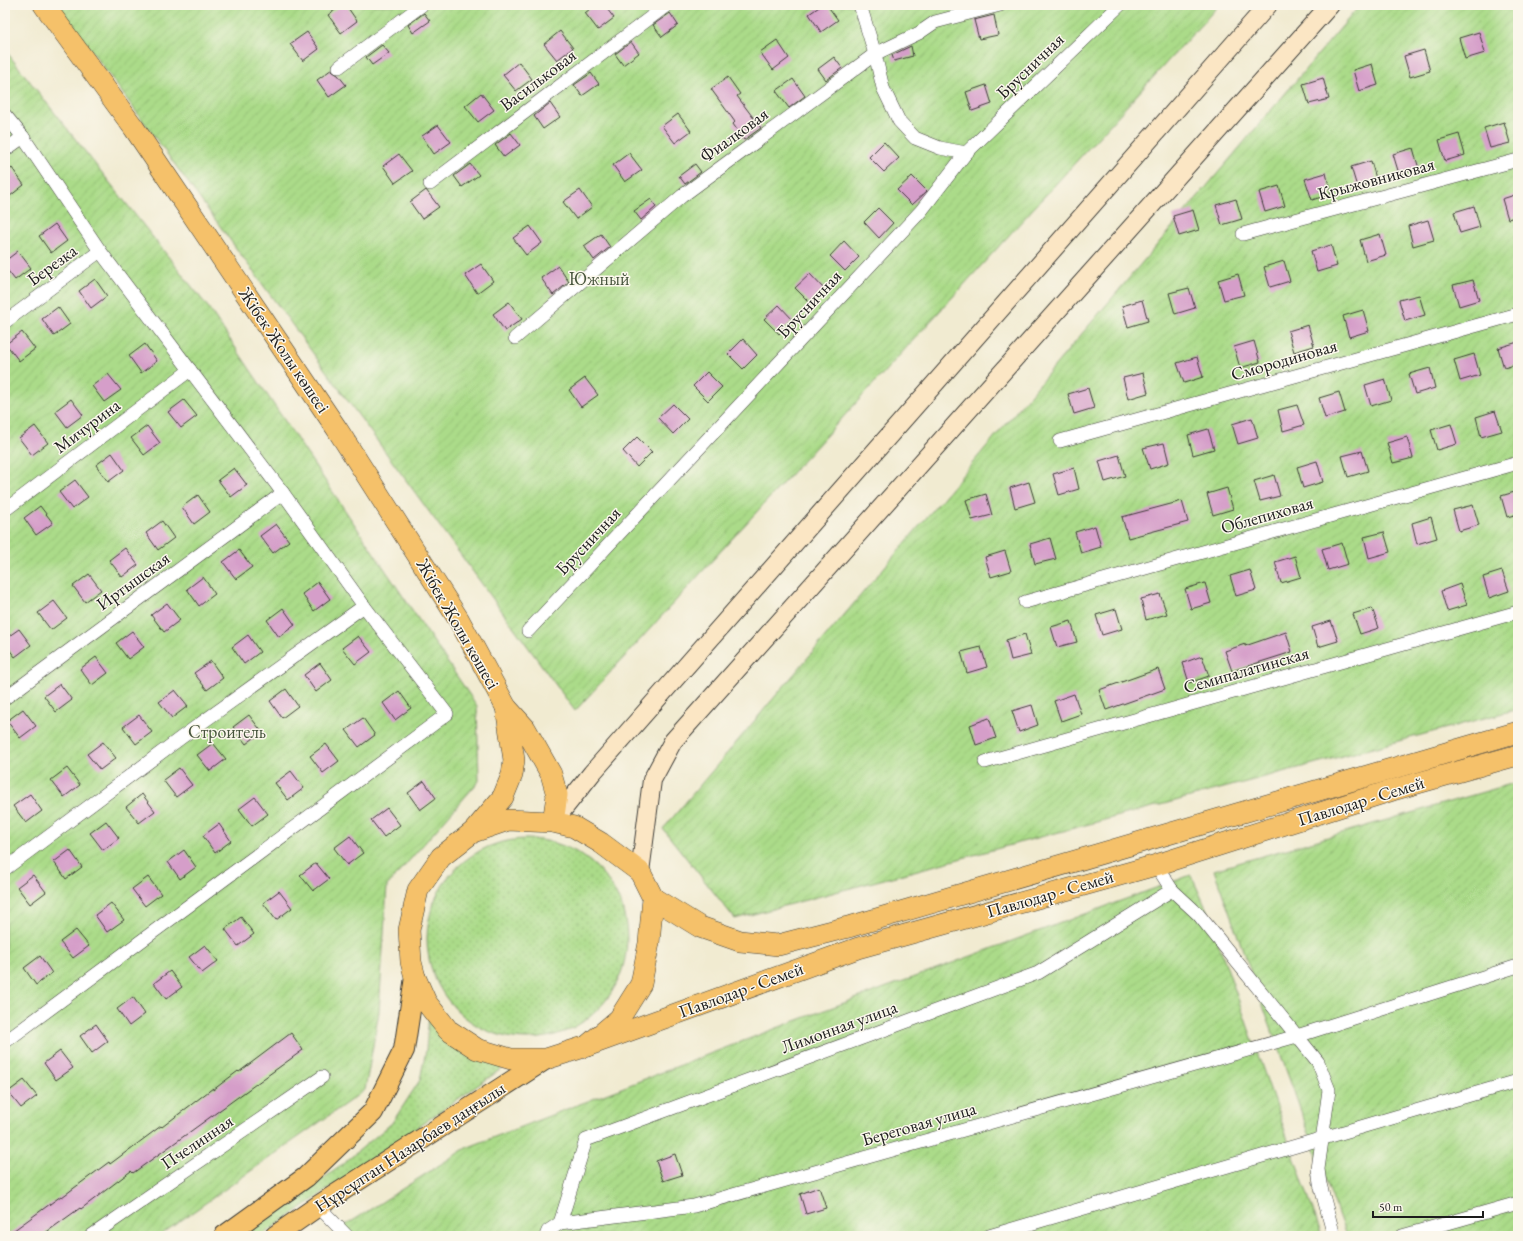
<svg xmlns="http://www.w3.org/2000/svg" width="1523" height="1241" font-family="'EB Garamond',serif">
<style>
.grass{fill:url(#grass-dots);stroke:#647c52}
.garden{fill:url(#garden-furrows);stroke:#647c52}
.building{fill:#d59ec9}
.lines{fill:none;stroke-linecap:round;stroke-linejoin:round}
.minor-casing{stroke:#3c3b37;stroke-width:14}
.secondary-casing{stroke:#3c3b37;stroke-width:20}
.primary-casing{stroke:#3c3b37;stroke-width:22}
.trunk-casing{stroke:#3c3b37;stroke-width:22}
.minor{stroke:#fff;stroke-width:13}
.secondary{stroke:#fbe6c4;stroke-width:18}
.primary{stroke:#f5c16b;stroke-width:20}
.trunk{stroke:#f5c16b;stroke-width:21}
.labels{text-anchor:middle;stroke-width:3;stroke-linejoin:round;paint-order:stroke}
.street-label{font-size:18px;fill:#1c1c1c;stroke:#fbf7ec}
.park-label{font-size:18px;fill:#47553d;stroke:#fbf7ec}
</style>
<defs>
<pattern id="grass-dots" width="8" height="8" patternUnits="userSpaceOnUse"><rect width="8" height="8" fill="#abdb89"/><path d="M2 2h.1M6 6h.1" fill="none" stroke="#93bb76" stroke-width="1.8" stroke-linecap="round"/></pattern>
<pattern id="garden-furrows" width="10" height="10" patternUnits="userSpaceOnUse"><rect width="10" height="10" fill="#abdb89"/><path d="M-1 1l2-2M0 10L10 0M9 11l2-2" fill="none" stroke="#93bb76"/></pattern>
</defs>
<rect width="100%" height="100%" fill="#fbf7ec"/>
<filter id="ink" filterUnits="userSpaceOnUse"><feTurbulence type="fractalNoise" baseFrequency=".025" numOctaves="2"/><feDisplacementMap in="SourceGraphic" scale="8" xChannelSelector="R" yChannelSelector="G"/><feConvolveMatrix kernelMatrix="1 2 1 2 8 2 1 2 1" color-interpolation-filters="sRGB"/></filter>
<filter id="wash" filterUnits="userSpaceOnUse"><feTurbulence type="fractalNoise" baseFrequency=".012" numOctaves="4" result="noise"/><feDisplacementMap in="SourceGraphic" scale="16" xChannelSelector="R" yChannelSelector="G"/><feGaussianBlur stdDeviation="0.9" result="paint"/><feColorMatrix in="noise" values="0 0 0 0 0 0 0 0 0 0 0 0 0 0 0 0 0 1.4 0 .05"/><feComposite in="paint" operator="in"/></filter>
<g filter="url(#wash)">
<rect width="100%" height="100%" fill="#f1ebd1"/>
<g class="grass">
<circle cx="527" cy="939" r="100"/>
<polygon points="429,1013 507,1065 261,1236 241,1236 338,1168 392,1123 420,1080 426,1050"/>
</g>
<g class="garden">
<polygon points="58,5 1219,5 575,711"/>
<polygon points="1360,5 1518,5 1518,709 735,919 663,829"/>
<polygon points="5,50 208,307 477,706 479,781 387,886 379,1012 365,1090 159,1236 5,1236"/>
<polygon points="1518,782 1518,1236 1346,1236 1214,870"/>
<polygon points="1191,875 1206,908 1322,1236 329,1236 466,1148 795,1021"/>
</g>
<g id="blocks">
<g class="building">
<polygon points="342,5 346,5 357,21 341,33 328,15"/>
<polygon points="595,5 604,5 614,18 598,30 585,13"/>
<polygon points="822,5 827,5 838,20 821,32 809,14"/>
<polygon points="424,13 430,21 413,33 408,25"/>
<polygon points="670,13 678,25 662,37 653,25"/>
<polygon points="994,15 998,35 979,39 974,20"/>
<polygon points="560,31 573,48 557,60 544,44"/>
<polygon points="307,32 319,49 303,61 290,44"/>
<polygon points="1479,32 1485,53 1465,59 1459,38"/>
<polygon points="777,40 789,58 773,70 760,52"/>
<polygon points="631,42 639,53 623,65 615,54"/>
<polygon points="382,45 389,53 372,65 366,57"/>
<polygon points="911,46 913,56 894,61 892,55"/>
<polygon points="1424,50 1430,71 1410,77 1404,56"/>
<polygon points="834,57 842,68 826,80 818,69"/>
<polygon points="519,62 532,79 516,91 503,75"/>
<polygon points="1372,64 1378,85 1359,91 1353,70"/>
<polygon points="332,69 333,72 338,75 346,85 329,97 317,80"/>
<polygon points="591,73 599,84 582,96 574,85"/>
<polygon points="728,77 740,94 737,96 761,128 744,140 733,124 735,122 711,89"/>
<polygon points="1323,78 1329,99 1309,104 1303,84"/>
<polygon points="793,79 805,96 789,108 776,91"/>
<polygon points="986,85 992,104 972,111 966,92"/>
<polygon points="481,93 494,110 478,122 465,106"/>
<polygon points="550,103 560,117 543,129 534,116"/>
<polygon points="678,114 691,131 675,143 662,126"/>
<polygon points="1504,122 1510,143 1490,148 1484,128"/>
<polygon points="438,125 451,142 434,154 422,136"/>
<polygon points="511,133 520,145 504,157 495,145"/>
<polygon points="1459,134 1465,155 1445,161 1439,140"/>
<polygon points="884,142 899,158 884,172 869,157"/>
<polygon points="1413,148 1419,169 1399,174 1393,154"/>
<polygon points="629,153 642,170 625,182 613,165"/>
<polygon points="399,154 412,171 395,183 383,166"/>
<polygon points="1371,161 1377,182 1357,187 1351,167"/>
<polygon points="470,164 479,175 462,187 454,176"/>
<polygon points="695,164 701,172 685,184 679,176"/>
<polygon points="12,168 24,185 5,200 5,173"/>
<polygon points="1326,173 1331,194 1312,200 1305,179"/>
<polygon points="912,176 927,191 912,205 897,190"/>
<polygon points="1279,186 1285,206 1265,212 1259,192"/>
<polygon points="426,190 439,207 422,219 410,202"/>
<polygon points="580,190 592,207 576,219 563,202"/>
<polygon points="1518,194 1518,216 1508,219 1502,199"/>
<polygon points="651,199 656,207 641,220 634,211"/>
<polygon points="1236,199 1242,219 1222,225 1216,205"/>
<polygon points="1474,206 1480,227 1460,233 1454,212"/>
<polygon points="878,208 893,223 879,238 864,222"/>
<polygon points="1193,210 1199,230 1179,236 1173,216"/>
<polygon points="1428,220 1434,240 1413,246 1408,226"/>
<polygon points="55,224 67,241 51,253 39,236"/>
<polygon points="530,226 542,243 526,255 513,238"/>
<polygon points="601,234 610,247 594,260 584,246"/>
<polygon points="1380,234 1386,255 1366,261 1360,240"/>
<polygon points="844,241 859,257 845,271 830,256"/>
<polygon points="1331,245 1337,266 1317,272 1311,251"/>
<polygon points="18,251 31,268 15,280 5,267 5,261"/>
<polygon points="1284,261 1290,281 1270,287 1264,267"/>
<polygon points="481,264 493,281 477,293 465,275"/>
<polygon points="558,266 569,282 553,295 541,278"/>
<polygon points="810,274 824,289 810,303 795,288"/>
<polygon points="1238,274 1244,295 1224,300 1218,280"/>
<polygon points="95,279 107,296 91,308 79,291"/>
<polygon points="1473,280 1479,300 1459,306 1453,285"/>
<polygon points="1189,288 1195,308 1175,314 1169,293"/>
<polygon points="1419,295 1425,315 1405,321 1399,300"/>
<polygon points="1142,300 1148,321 1128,327 1122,306"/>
<polygon points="509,302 522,319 505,331 493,314"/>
<polygon points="779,305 793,320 779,334 764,319"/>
<polygon points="58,307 70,324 54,336 42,319"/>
<polygon points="1363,310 1369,331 1349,337 1343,316"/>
<polygon points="1308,325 1314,346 1294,352 1288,331"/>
<polygon points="22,332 35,349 19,361 6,344"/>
<polygon points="743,339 757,355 743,369 728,354"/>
<polygon points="1254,341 1260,362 1240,368 1234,347"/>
<polygon points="1518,342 1518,364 1504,368 1498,348"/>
<polygon points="145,344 157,361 141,373 129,356"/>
<polygon points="1474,354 1480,375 1460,381 1454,360"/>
<polygon points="1197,357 1203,377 1184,383 1177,363"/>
<polygon points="1430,368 1435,388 1415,394 1409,374"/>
<polygon points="707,372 722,387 708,401 693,386"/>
<polygon points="1143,373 1148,393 1128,399 1123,378"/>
<polygon points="108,374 121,390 104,402 92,386"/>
<polygon points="585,378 598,395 581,407 569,390"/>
<polygon points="1385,379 1391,400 1371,406 1365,385"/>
<polygon points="1088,388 1094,408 1074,414 1068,394"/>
<polygon points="1339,392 1345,412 1325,418 1319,398"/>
<polygon points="71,399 83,415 67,427 55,411"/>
<polygon points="184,400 197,416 181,428 168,412"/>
<polygon points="673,404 688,419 673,434 658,418"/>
<polygon points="1297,405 1304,425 1283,431 1278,410"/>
<polygon points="1495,411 1502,431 1481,437 1476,417"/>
<polygon points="1252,418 1258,438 1238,444 1232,424"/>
<polygon points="1451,424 1457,444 1437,450 1431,430"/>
<polygon points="35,426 48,443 32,455 19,438"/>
<polygon points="147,426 160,443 144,455 131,438"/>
<polygon points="1208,429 1214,449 1193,455 1188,435"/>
<polygon points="637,437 652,452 637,467 623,451"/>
<polygon points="1407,437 1413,458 1393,463 1387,443"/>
<polygon points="1164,443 1169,463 1150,469 1143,448"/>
<polygon points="1362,451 1368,471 1348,477 1342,456"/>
<polygon points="112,453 124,470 108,482 96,465"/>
<polygon points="1119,455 1125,476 1105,482 1099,461"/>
<polygon points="1317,461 1323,482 1303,488 1297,467"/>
<polygon points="234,468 247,485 231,497 218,480"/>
<polygon points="1074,468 1079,489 1059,495 1053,474"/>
<polygon points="1274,475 1280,496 1260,501 1254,481"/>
<polygon points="75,480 88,497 72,509 59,492"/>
<polygon points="1029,482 1035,502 1015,508 1010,488"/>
<polygon points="1227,488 1233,509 1213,515 1207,494"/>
<polygon points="1518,491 1518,514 1507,517 1501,496"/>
<polygon points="986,494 992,515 972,520 966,500"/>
<polygon points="198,495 210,512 194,524 182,507"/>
<polygon points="1182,501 1188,522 1128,538 1122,517"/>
<polygon points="1473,505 1479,525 1459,531 1453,510"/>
<polygon points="40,506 53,523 36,535 24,518"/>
<polygon points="1431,517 1437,538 1417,544 1412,523"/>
<polygon points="162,521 174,538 158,550 146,533"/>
<polygon points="276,524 289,541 273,553 260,536"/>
<polygon points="1095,526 1101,547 1081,553 1075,532"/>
<polygon points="1384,532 1390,552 1369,558 1364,537"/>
<polygon points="1050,538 1056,559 1035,564 1030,544"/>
<polygon points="1342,543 1348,564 1328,570 1322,549"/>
<polygon points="125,548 138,565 122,577 109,560"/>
<polygon points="239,550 252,567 236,579 223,562"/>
<polygon points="1005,551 1011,571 991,577 985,557"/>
<polygon points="1295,556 1301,577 1281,583 1275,562"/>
<polygon points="1250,570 1256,590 1236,596 1230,576"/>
<polygon points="1502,571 1509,591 1489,598 1483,577"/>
<polygon points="89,574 101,590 85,602 73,586"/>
<polygon points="203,577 215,594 199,606 187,589"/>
<polygon points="318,582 330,599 314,611 302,594"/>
<polygon points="1205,583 1211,603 1191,609 1185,589"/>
<polygon points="1460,584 1467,605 1447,611 1441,591"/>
<polygon points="1160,594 1167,614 1146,620 1141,599"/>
<polygon points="54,601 67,618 51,630 38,613"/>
<polygon points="167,603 180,620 164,632 151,615"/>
<polygon points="283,608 295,625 279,637 267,620"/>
<polygon points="1372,608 1379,628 1360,634 1353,614"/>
<polygon points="1116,609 1122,629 1102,635 1096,615"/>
<polygon points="1071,621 1077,642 1057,647 1051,627"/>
<polygon points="1331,621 1338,641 1318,647 1312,627"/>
<polygon points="19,629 31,645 15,657 5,644 5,639"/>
<polygon points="132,631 144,647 128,659 116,643"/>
<polygon points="1286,632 1292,652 1232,671 1225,651 1245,644 1245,646"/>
<polygon points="1025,634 1031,655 1011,660 1006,640"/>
<polygon points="248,635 260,652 244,664 232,647"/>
<polygon points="358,636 371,652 355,664 342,648"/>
<polygon points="981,647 987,667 967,673 961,652"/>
<polygon points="1202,656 1209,676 1189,683 1183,663"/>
<polygon points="96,657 108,673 92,685 80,669"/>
<polygon points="211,661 223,678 207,690 194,673"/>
<polygon points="320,663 332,680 316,692 304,675"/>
<polygon points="1158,669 1165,689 1106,710 1099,690"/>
<polygon points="60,684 72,700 56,712 44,696"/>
<polygon points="286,689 298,706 282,718 270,701"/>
<polygon points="175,690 188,706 172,718 159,702"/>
<polygon points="399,691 411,708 395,720 383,703"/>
<polygon points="1074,694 1081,714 1061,721 1054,701"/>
<polygon points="1032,705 1038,725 1019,732 1012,711"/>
<polygon points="23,709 36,726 20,738 7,721"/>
<polygon points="139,715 152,732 136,744 123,727"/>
<polygon points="249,715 262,732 246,744 233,727"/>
<polygon points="363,718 375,735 359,747 346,730"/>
<polygon points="989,718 996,738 976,745 970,725"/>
<polygon points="103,742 116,758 100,770 87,754"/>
<polygon points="213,743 226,759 210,771 197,755"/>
<polygon points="326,744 339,761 323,773 310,756"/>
<polygon points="67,768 80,785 64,797 51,780"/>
<polygon points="179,768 192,785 176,797 163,780"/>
<polygon points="291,771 304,788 288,800 275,783"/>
<polygon points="424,781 436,798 420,810 408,793"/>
<polygon points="30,794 42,811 26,823 13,806"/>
<polygon points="142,794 155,811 139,823 126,807"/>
<polygon points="255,797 268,814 252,826 239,809"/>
<polygon points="387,808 400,825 384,837 371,820"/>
<polygon points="106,821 119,838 103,850 90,833"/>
<polygon points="219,824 231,841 215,853 203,836"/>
<polygon points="350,836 363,853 347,865 334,848"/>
<polygon points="70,850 82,867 66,879 54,862"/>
<polygon points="184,850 196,867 180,879 168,862"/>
<polygon points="316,863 329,879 313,891 300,875"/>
<polygon points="33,875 46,892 30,904 17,887"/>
<polygon points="148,877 161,894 145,906 132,889"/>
<polygon points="279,891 292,908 276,920 263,903"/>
<polygon points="111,903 124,920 107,932 95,915"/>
<polygon points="241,917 254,934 238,946 225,929"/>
<polygon points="76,930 89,946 73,958 60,942"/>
<polygon points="205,945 218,961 202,973 189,957"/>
<polygon points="40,956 52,973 36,985 24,968"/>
<polygon points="170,971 182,987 166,999 154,983"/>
<polygon points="133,997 145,1014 129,1026 117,1009"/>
<polygon points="96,1024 108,1041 92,1053 80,1036"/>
<polygon points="291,1033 303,1050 133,1173 131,1171 81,1209 80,1208 41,1236 6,1236 61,1196 62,1197 109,1162 110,1164 161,1126 162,1127 213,1088 213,1090 238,1071 239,1072"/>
<polygon points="60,1051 73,1068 56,1080 44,1063"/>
<polygon points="24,1080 37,1096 21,1108 8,1092"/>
<polygon points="675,1154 682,1175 663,1181 656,1161"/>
<polygon points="819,1187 826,1208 806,1214 800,1194"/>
</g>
</g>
</g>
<g filter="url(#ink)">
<use href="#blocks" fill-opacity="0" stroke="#3c3b37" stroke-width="1"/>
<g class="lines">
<defs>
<g id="minor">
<polyline points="860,5 875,54 883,88 899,121 915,138 940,148 966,153"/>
<polyline points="339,67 422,5"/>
<polyline points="5,115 23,137 100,251 283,493 364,606 447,714 5,1042"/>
<polyline points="5,150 23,137"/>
<polyline points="430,184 667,5"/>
<polyline points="1243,234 1518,160"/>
<polyline points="5,322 100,251"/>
<polyline points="515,338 682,196 875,54 919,33 935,22 1000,5"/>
<polyline points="1060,441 1518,314"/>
<polyline points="5,510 190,370"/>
<polyline points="1025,602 1518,463"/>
<polyline points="528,631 921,211 966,153 1120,5"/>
<polyline points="5,698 283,493"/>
<polyline points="985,762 1518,612"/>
<polyline points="1156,865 1172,890 1198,914 1318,1062 1329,1090 1318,1169 1320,1184 1334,1236"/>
<polyline points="5,869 182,737 364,606"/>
<polyline points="318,1206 347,1236"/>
<polyline points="560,1223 586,1140 1038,973 1172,890"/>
<polyline points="91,1236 322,1077"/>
<polyline points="546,1236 548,1231 560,1223 694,1206 1297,1036 1518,966"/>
<polyline points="989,1236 1518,1081"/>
<polyline points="1402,1236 1518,1203"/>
</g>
<g id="secondary">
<polyline points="553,822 592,773 1268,5"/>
<polyline points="640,872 652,780 673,741 1330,5"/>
</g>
<g id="primary">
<polyline points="224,1236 306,1177 373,1112 404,1050 415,977"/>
<polyline points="275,1236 318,1206 546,1059"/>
</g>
<g id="trunk">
<polyline points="44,5 134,128 337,429 459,620 506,707 525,728 551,774 557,795 553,822"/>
<polygon points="508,820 553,822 574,827 601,843 640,872 653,898 649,943 641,984 619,1019 587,1046 546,1059 511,1059 477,1049 448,1030 426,1002 415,977 411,962 409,930 418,890 441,857 473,832"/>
<polyline points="474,831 503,797 512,775 514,760 506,707"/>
<polyline points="653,898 700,927 740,941 778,945 852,926 1518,732"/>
<polyline points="587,1046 858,948 1156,865 1393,790 1518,755"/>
</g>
</defs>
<use href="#minor" class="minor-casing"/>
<use href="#secondary" class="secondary-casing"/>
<use href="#primary" class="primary-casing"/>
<use href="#trunk" class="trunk-casing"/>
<use href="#minor" class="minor"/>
<use href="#secondary" class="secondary"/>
<use href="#primary" class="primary"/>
<use href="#trunk" class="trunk"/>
</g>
</g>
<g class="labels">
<g class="street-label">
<text transform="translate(1030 66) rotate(-44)" y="6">Брусничная</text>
<text transform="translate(538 80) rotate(-37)" y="6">Васильковая</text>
<text transform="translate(734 135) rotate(-36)" y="6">Фиалковая</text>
<text transform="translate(1376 179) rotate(-15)" y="6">Крыжовниковая</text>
<text transform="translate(52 265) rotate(-36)" y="6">Березка</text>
<text transform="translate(809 304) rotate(-47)" y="6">Брусничная</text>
<text transform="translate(284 350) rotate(56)" y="6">Жібек Жолы көшесі</text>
<text transform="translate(1284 360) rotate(-16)" y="6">Смородиновая</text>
<text transform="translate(87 426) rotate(-37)" y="6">Мичурина</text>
<text transform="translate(1267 515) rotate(-16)" y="6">Облепиховая</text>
<text transform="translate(588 541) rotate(-47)" y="6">Брусничная</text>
<text transform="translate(133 581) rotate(-36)" y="6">Иртышская</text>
<text transform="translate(458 624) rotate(60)" y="6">Жібек Жолы көшесі</text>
<text transform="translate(1246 670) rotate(-16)" y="6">Семипалатинская</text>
<text transform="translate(1361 801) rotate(-17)" y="6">Павлодар - Семей</text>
<text transform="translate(1050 894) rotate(-16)" y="6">Павлодар - Семей</text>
<text transform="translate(741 990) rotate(-20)" y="6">Павлодар - Семей</text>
<text transform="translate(839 1027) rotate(-20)" y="6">Лимонная улица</text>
<text transform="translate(919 1124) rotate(-16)" y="6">Береговая улица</text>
<text transform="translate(197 1142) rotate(-34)" y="6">Пчелинная</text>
<text transform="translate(410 1147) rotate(-33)" y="6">Нұрсұлтан Назарбаев даңғылы</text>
</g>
<g class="park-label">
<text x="599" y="285">Южный</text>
<text x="227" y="738">Строитель</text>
</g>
</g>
<rect width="1523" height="1241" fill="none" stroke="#fbf7ec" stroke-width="20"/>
<path d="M1373 1211v6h110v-6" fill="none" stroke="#1c1c1c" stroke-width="2"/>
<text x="1379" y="1211" font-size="12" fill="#1c1c1c" stroke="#fbf7ec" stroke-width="3" paint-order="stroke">50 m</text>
</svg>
